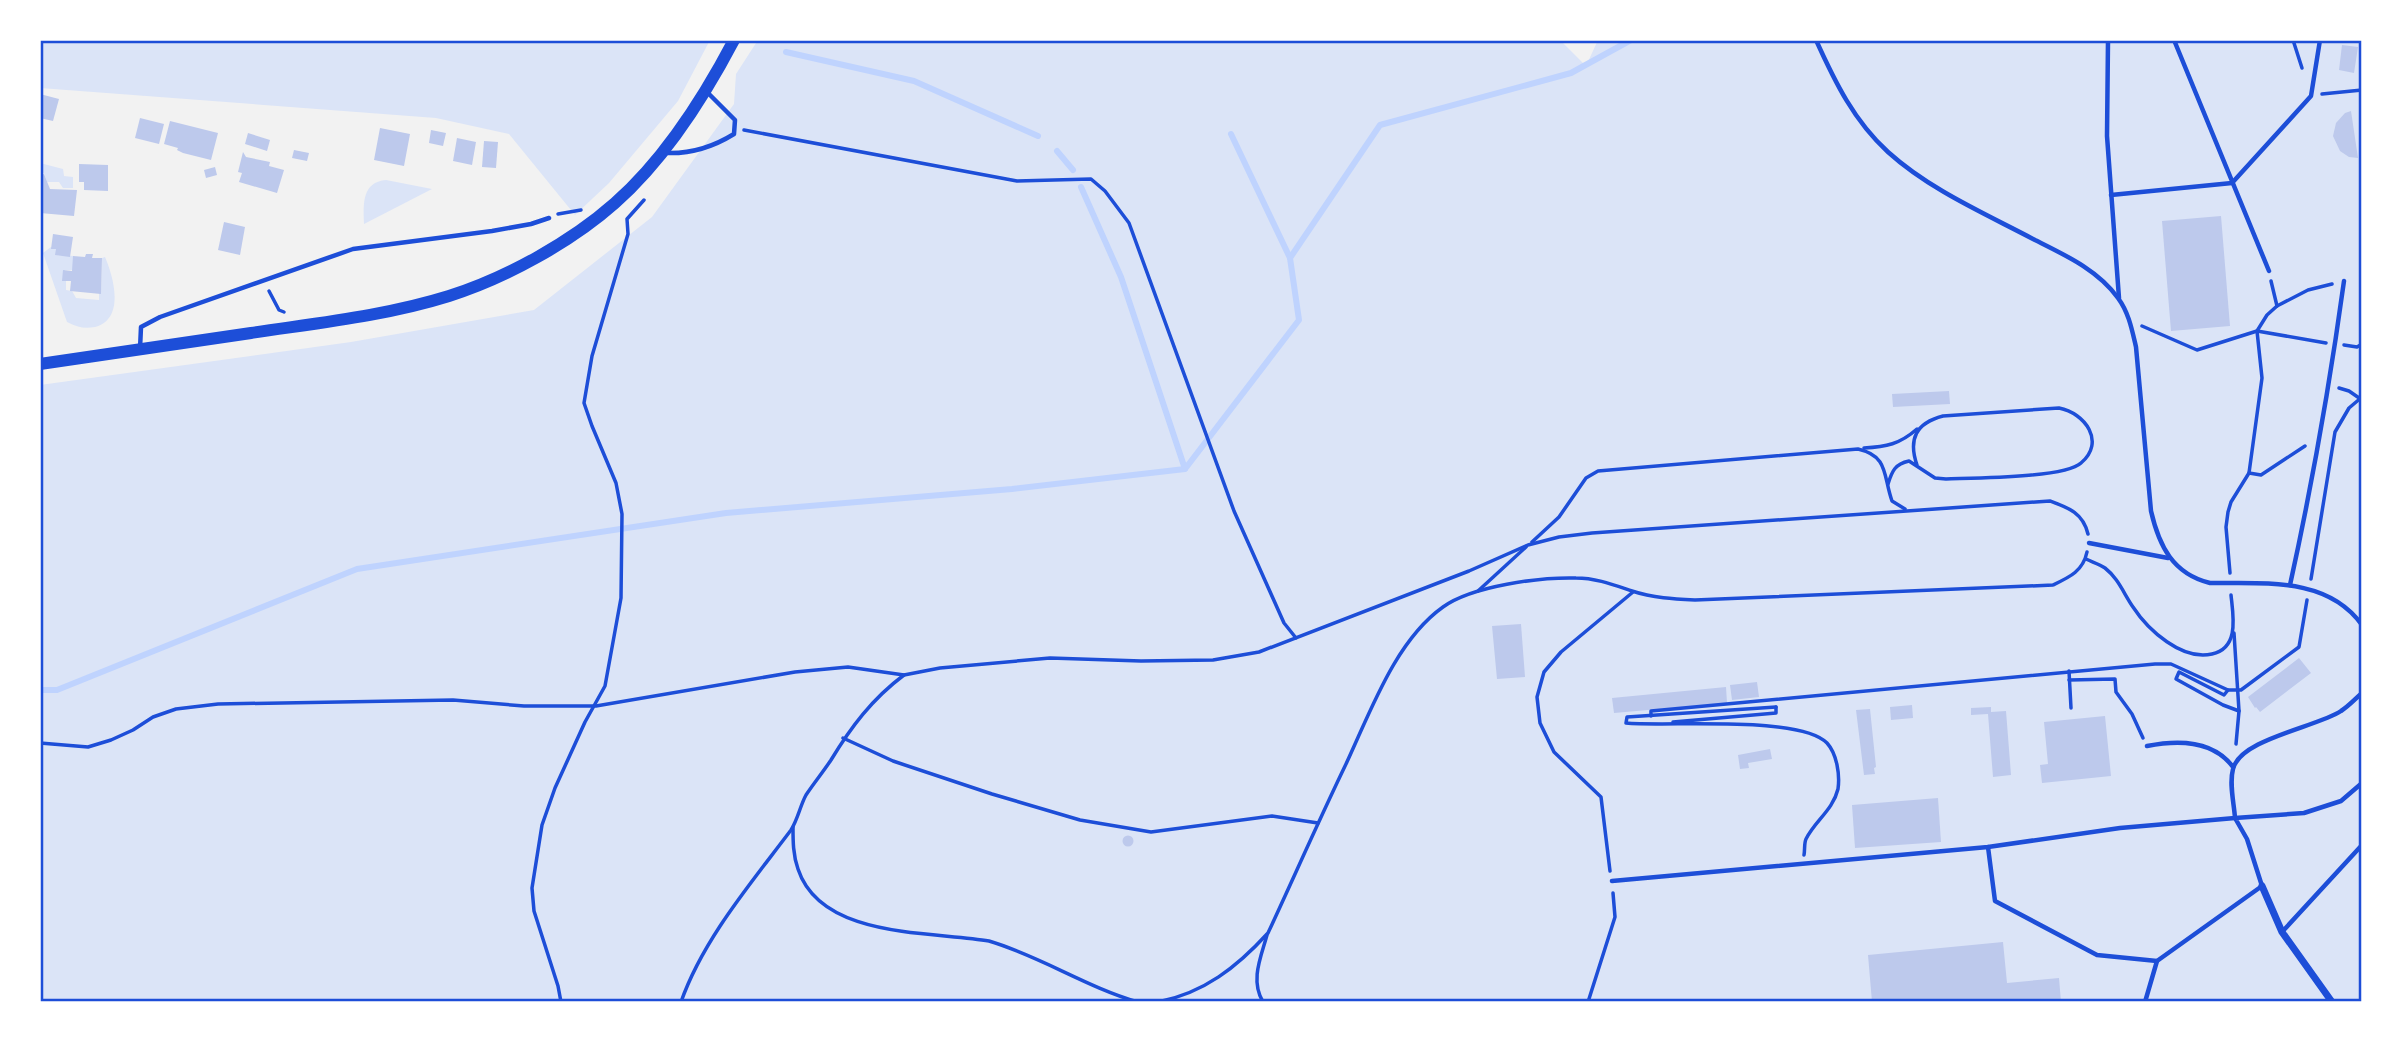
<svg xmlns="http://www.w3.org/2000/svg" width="2402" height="1042" font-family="Lato,sans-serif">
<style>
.green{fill:#dbe4f7}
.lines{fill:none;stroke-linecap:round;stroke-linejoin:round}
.stream{stroke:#bfd3fe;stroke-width:6}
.building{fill:#bdc9ec}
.path{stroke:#1d4ed8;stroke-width:3.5}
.service{stroke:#1d4ed8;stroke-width:4.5}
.minor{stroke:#1d4ed8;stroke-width:7}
.secondary{stroke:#1d4ed8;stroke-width:12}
.neatline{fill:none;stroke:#1d4ed8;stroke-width:2.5}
</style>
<rect width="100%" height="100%" fill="#f2f2f2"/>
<g class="green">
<polygon points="40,40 710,40 678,101 609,183 575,215 509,134 436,118 40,88"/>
<polygon points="758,40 1546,40 1563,43 1586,66 1598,40 2362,40 2362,1002 40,1002 40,385 351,342 534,310 652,217 734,104 736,74"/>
<polygon points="40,163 63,169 64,176 73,177 73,188 63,188 59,182 47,182 44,173 40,174"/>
<path d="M386 180 432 189 364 224C363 204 362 182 386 180Z"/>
<path d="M51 247 57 248 56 255 74 256 73 270H65L64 279 66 280V290L72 291 76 298 99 300V292H101L102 258 105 257C114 278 125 319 95 327 84 329 77 327 67 322L43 253Z"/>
</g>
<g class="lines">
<g class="stream">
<polyline points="786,52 914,81 1038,136"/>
<polyline points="1231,134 1290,258"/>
<polyline points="1057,151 1073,170"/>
<polyline points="1081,187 1121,277 1185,469"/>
<polyline points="40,690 57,690 357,569 726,513 1012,489 1185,469 1299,320 1290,258 1380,125 1571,73 1631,40"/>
</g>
</g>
<g class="building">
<polygon points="2342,45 2358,47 2354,73 2339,70"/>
<polygon points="40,94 59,99 53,121 40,118"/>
<polygon points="2351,111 2358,158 2349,157 2340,151 2333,136 2336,123 2345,113"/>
<polygon points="140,118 164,124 159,144 135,138"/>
<polygon points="170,121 218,133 211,160 183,153 177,150 178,148 164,144"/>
<polygon points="380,128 410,134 404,166 374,160"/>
<polygon points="431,130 446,133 443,146 429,143"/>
<polygon points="248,133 270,140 267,151 245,144"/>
<polygon points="457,138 476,142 472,165 453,161"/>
<polygon points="484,141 498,142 496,168 482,167"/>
<polygon points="294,150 309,153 307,161 292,158"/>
<polygon points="243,152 246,157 270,162 269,166 284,170 277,193 239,182 242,173 238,172"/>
<polygon points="79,164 108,165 108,191 84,190 84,182 79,182"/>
<polygon points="215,167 217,175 206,178 204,170"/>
<polygon points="44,174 50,189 77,190 74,216 40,213 40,175"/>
<polygon points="2221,216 2230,326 2171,331 2162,221"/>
<polygon points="224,222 245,227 240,255 218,250"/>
<polygon points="53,234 73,237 70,257 55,255 56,249 51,249"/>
<polygon points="86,254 93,254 92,258 102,258 101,294 70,291 71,281 62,281 63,270 72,271 73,256 85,257"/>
<polygon points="1949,391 1950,404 1893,407 1892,394"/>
<polygon points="1521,624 1525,677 1497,679 1492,626"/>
<polygon points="2299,658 2311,673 2260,712 2256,707 2255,708 2248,697"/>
<polygon points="1757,682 1759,697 1732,700 1730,685"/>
<polygon points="1726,687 1727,703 1614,713 1612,698"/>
<polygon points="1912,705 1913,718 1891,720 1890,707"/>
<polygon points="1991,707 1991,712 2006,711 2011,775 1993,777 1988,714 1971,715 1971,708"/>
<polygon points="1870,709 1876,767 1874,768 1875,774 1864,775 1856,710"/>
<polygon points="2105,716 2111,776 2042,783 2040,765 2048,764 2044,722"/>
<polygon points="1770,749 1772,759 1748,763 1749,768 1740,769 1738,755"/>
<polygon points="1938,798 1941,842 1855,848 1852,805"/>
<circle cx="1128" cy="841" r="5.5"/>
<polygon points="2003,942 2007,983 2059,978 2061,1002 1872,1002 1868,955"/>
</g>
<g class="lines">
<g class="path">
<polyline points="2293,40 2302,68"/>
<polyline points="2322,94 2362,90"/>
<polyline points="744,130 1017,181 1091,179 1105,191 1129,223 1234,511 1284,623 1296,638"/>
<polyline points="558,214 581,210"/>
<polyline points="2271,281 2277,306"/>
<polyline points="269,291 279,310 284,312"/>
<polyline points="2142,326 2197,350 2257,331 2326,343"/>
<polyline points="2344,345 2357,347 2362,344"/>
<polyline points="2339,388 2349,391 2362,400"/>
<path d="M1864 448C1886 447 1900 444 1917 429"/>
<polyline points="2249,473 2261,475 2305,446"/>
<path d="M1888 484C1892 471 1895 464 1909 461L1935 478 1946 479C1973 478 2065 478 2081 463 2106 442 2085 413 2059 408L1943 416C1916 423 1908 439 1917 465"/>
<path d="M1532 542 1559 517 1586 478 1598 471 1858 449C1889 456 1883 476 1892 501L1905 509"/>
<path d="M2086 559C2092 562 2099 564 2105 568 2118 578 2124 594 2133 607 2148 630 2182 661 2212 654 2240 648 2233 615 2231 595"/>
<polyline points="2230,573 2226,527 2228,512 2231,502 2249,473 2262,378 2257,331 2267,315 2277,306 2308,290 2332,284"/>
<polyline points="2311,579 2335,432 2349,408 2362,397"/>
<polyline points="1478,591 1526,547"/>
<polyline points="2234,633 2239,711 2236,744"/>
<polyline points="2069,671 2071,708"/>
<polyline points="2069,680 2115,679 2116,692 2132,714 2143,738"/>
<polyline points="2228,690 2224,695 2179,672 2176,679 2223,705 2239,711"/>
<path d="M1776 707 1627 717 1626 723C1667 727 1800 715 1827 743 1837 754 1840 775 1838 789 1833 810 1815 821 1806 839 1804 843 1805 850 1804 855"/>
<polyline points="1651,716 1651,711 2155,664 2171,664 2228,690 2241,690 2299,647 2307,600"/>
<polyline points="1673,722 1776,713 1776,707"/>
<polyline points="843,738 893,761 992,794 1080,820 1151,832 1272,816 1318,823"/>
<path d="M40 743 88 747 111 740 133 730 153 717 176 709 218 704 453 700 524 706H596L795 672 848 667 904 675 940 668 1050 658 1141 661 1213 660 1259 652 1469 571 1528 545 1559 537 1592 533 2050 501C2069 508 2083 513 2088 534"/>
<path d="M793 827C793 841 793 855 798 869 821 939 931 931 989 941 1040 956 1086 987 1138 1002"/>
<polyline points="1610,871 1601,797 1554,752 1540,723 1537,697 1544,672 1561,652 1633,592"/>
<polyline points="561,1002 558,986 534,911 532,888 542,825 555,788 585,722 605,686 621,598 622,514 616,483 592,426 584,403 592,356 628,234 627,219 644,200"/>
<path d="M681 1002C703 939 752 882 791 830 798 819 800 806 806 795 814 783 823 772 831 760 851 727 872 699 904 675"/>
<path d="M1158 1002C1204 993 1237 967 1268 933 1294 877 1319 820 1346 764 1370 713 1395 641 1443 607 1472 586 1540 577 1576 578 1596 578 1614 585 1632 591 1653 598 1674 599 1695 600L2053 585C2070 577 2083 571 2087 552"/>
<path d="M1263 1002C1250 980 1261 957 1267 935"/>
<polyline points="1588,1002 1615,917 1613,893"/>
</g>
<g class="service">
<path d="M1816 40C1835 82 1854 121 1888 152 1930 190 1986 214 2035 240 2065 255 2098 270 2118 298 2129 313 2132 330 2136 347L2151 511C2159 546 2173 574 2210 583 2263 584 2327 576 2362 625"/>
<polyline points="2108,40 2107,136 2119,298"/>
<polyline points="2174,40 2269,271"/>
<path d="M666 153C690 154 713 147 734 134L735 120 706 91"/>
<polyline points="2111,195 2232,183 2311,96 2320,40"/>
<polyline points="140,349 141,327 160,317 353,249 492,231 531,224 549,218"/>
<polyline points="2089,543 2168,558"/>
<path d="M2290 585C2312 485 2330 383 2344 281"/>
<path d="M2147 746C2177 740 2213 740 2233 767"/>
<polyline points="1988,847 1995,901 2097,955 2157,961"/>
<path d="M1612 881 1988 847 2120 828 2235 818C2234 803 2229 784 2233 769 2240 739 2317 727 2341 711 2349 706 2355 699 2362 693"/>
<polyline points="2282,932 2362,845"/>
<polyline points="2145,1002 2157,961 2262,886 2247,839 2235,818 2304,813 2341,801 2362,783"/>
</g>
<polyline class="minor" points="2262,886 2282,932 2332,1002"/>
<path class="secondary" d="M40 364C110 354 180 343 251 333 317 323 385 316 449 296 506 278 571 242 615 203 665 159 703 99 734 40"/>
</g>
<rect width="2402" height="1042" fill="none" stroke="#ffffff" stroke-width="84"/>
<rect x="42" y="42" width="2318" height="958" class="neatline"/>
</svg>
